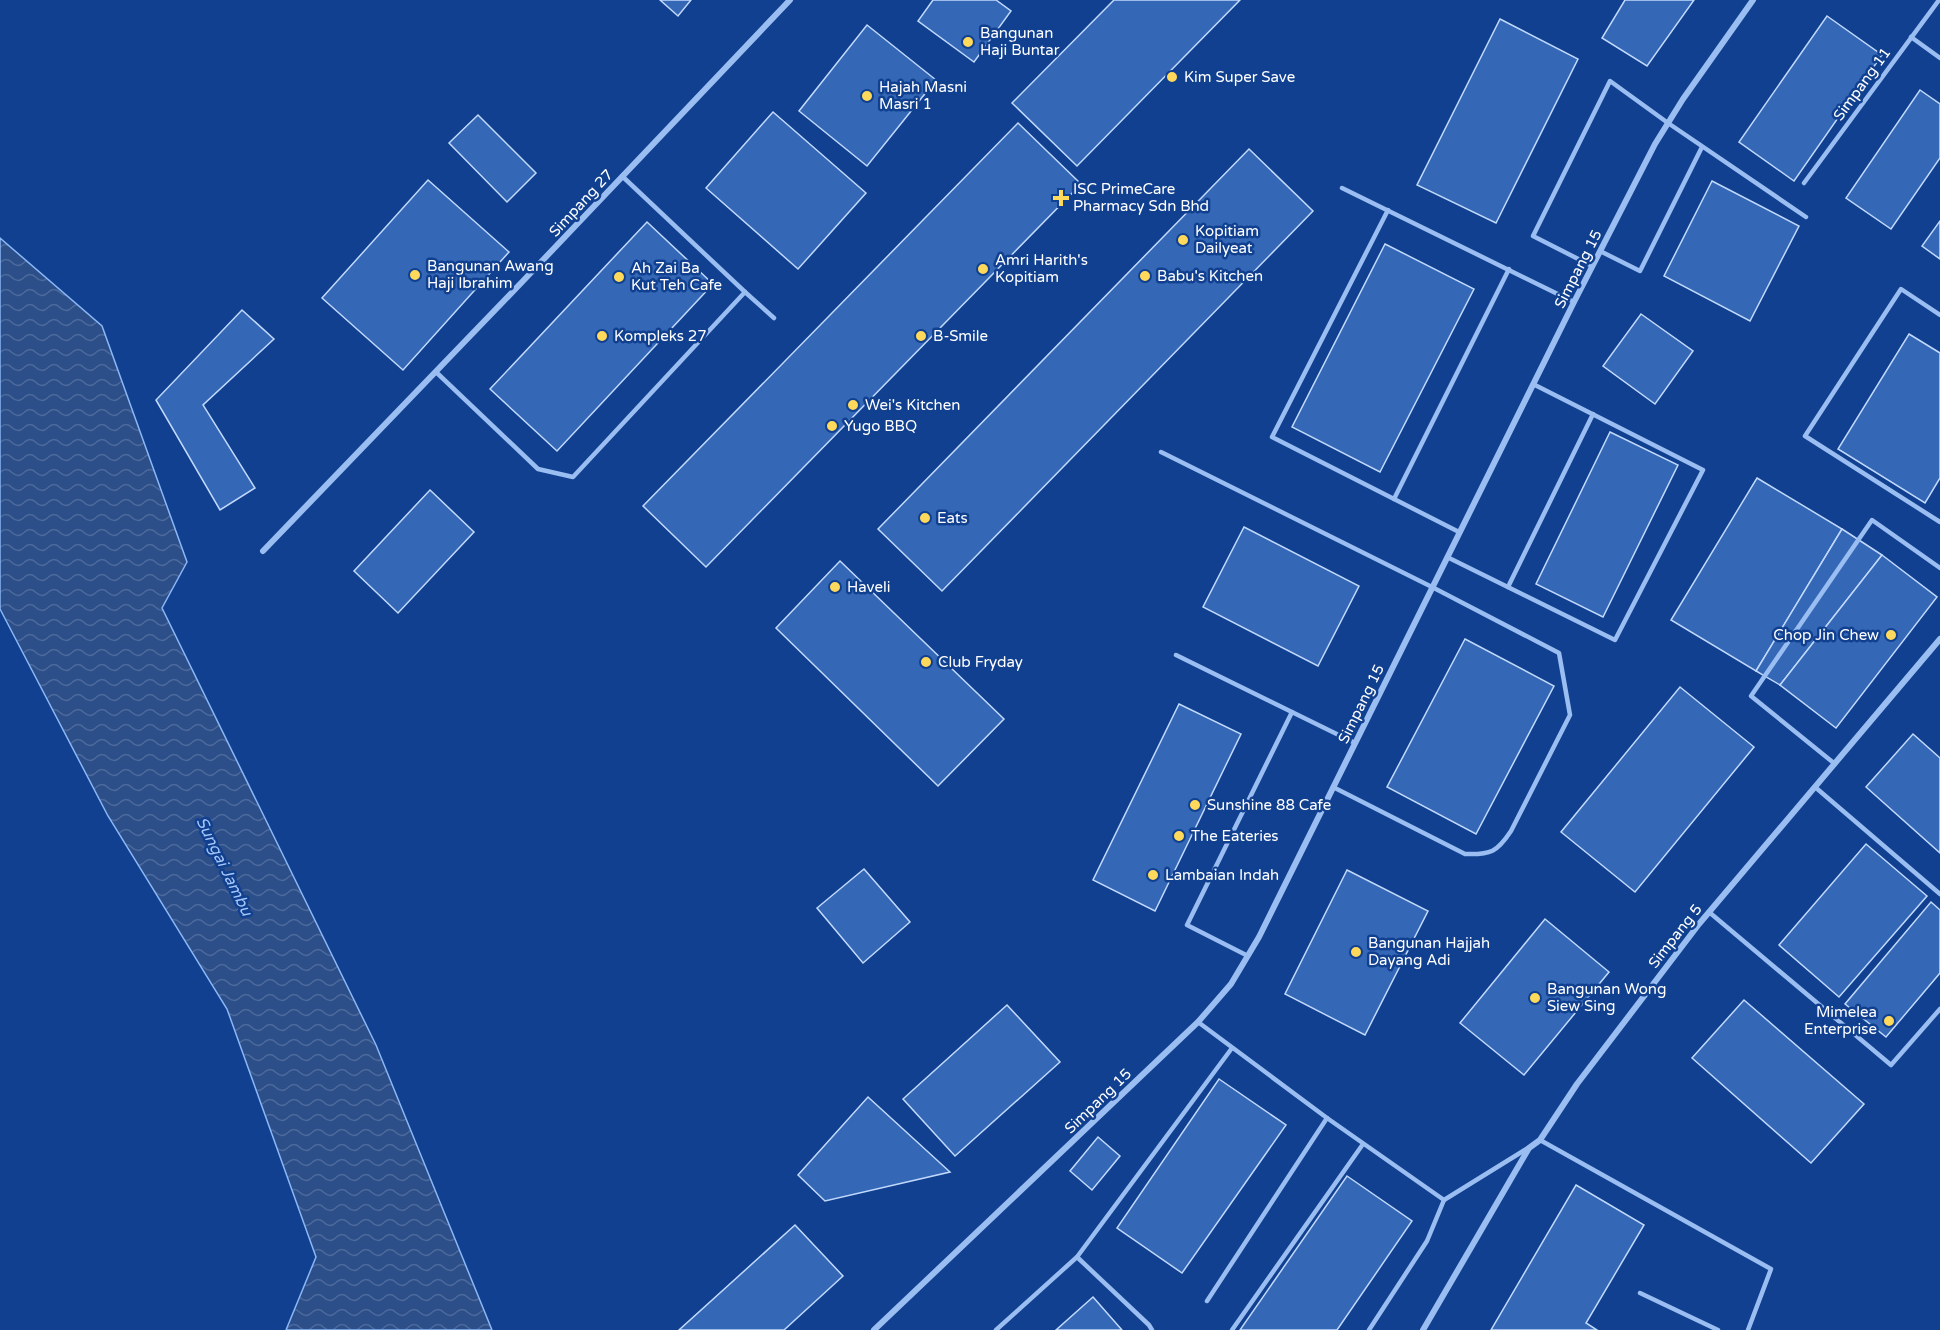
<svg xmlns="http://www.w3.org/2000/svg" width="1940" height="1330" font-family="'Varela Round',sans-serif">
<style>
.water{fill:url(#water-waves);stroke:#8bb7f6;stroke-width:1.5}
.building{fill:#3467b6;stroke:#c1d9fd;stroke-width:1.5}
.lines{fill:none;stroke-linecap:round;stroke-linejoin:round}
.lane{stroke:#9abdf2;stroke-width:4.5}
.street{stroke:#9abdf2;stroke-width:6}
.poi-dot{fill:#ffd95b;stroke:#10408f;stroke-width:2}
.labels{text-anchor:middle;stroke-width:5;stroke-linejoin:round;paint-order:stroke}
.poi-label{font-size:15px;fill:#fff;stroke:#10408f;text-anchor:start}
.street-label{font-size:15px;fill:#fff;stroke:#10408f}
.water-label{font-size:16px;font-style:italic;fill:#a6c7fa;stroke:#10408f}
</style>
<defs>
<pattern id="water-waves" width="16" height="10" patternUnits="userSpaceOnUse" patternTransform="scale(1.5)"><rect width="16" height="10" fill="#2c4f8a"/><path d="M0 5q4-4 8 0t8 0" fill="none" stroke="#4c699c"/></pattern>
</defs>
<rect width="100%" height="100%" fill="#10408f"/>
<polygon class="water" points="0,238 102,326 187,562 162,608 376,1045 492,1330 286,1330 316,1257 227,1009 108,816 0,609"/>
<g class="building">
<polygon points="660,0 691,0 678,16"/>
<polygon points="933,0 996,0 1011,11 974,62 918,21"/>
<polygon points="1114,0 1240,0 1077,166 1012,103"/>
<polygon points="1625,0 1694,0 1647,66 1602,38"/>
<polygon points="1827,16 1882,55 1794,181 1739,142"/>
<polygon points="1500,19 1578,59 1496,223 1417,185"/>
<polygon points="867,25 936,80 867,166 799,111"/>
<polygon points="1920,90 1940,104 1940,158 1891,229 1846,198"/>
<polygon points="773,112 866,193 798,269 706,188"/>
<polygon points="478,115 536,173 507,202 449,143"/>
<polygon points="1018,123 1081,184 706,567 643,506"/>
<polygon points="1249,149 1313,211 942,591 878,529"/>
<polygon points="428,180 509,252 403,370 322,298"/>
<polygon points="1712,181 1799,226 1750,321 1664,276"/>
<polygon points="1940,221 1940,259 1922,246"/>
<polygon points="647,222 713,284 557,451 490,389"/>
<polygon points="1385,244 1474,289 1380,472 1292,427"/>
<polygon points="242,310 274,339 203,405 255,488 220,510 156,400"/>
<polygon points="1641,314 1693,351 1655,404 1603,366"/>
<polygon points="1909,334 1940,353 1940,478 1925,503 1838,449"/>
<polygon points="1610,432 1678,465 1603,617 1536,584"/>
<polygon points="1757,478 1842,529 1756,671 1671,620"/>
<polygon points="430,490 474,532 398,613 354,571"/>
<polygon points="1244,527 1359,586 1318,666 1203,607"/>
<polygon points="1842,529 1882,555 1780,685 1756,671"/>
<polygon points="1882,555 1937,597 1836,728 1780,685"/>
<polygon points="840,561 1004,719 938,786 776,628"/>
<polygon points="1465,639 1554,686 1476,834 1387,787"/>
<polygon points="1680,687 1754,747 1635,892 1561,832"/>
<polygon points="1179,704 1241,734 1155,911 1093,880"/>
<polygon points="1913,734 1940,758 1940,853 1866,787"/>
<polygon points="1866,844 1927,896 1839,997 1779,945"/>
<polygon points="864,869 910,922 863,963 817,908"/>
<polygon points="1347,870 1428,911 1365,1035 1285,994"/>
<polygon points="1931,902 1940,910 1940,973 1886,1037 1845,1004"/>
<polygon points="1545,919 1609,972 1524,1075 1460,1023"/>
<polygon points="1744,1000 1864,1104 1811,1163 1692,1058"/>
<polygon points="1007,1005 1060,1062 955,1156 903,1099"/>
<polygon points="1219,1079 1286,1125 1182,1273 1117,1228"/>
<polygon points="868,1097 950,1172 825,1201 798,1175"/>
<polygon points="1098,1137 1120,1156 1092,1190 1070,1171"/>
<polygon points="1347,1176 1412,1221 1337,1330 1240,1330"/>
<polygon points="1576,1185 1644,1225 1586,1323 1597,1330 1491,1330"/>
<polygon points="795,1225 843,1276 784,1330 679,1330"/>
<polygon points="1093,1297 1122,1330 1056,1330"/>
</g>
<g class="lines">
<g class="lane">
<polyline points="1911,37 1940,58"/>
<polyline points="1804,183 1939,0"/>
<polyline points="1342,188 1574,302"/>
<polyline points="1388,210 1272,437 1459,532"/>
<polyline points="1600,251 1640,271 1702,147"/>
<polyline points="1592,266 1533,236 1610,81 1668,123 1806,217"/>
<polyline points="745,292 774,318"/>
<polyline points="1940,315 1901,289 1805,436 1940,522"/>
<polyline points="436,372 538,469 573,477 745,292 622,176"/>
<path d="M1161 452 1432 587 1559 653 1570 715 1511 831C1497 852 1491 855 1465 854L1333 787"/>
<polyline points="1394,499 1509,269"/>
<polyline points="1447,557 1615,640 1703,470 1533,384"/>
<polyline points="1508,587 1593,414"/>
<polyline points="1176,655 1355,743"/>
<polyline points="1835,764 1751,696 1872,520 1940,568"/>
<polyline points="1815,787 1940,894"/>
<polyline points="1709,912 1891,1065 1940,1009"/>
<polyline points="1248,956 1187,925 1292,712"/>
<polyline points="1198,1022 1327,1118 1444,1200 1528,1148"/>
<polyline points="1540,1140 1771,1269 1748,1330"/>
<polyline points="1077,1257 1232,1048"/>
<polyline points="1640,1293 1718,1330"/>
<polyline points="1207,1301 1327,1118"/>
<polyline points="996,1330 1077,1257 1149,1325 1152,1330"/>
<polyline points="1232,1330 1363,1144"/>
<polyline points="1369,1330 1427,1241 1444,1200"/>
</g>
<g class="street">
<polyline points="263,551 523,281 790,0"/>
<polyline points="874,1330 1198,1022 1231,984 1259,937 1574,302 1655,144 1683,99 1753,0"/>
<polyline points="1423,1330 1529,1148 1540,1140 1577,1084 1699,924 1940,639"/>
</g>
</g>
<g class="poi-dot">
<circle cx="968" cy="42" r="6"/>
<circle cx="1172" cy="77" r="6"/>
<circle cx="867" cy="96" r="6"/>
<path d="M1058 189h6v6h6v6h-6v6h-6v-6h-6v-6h6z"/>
<circle cx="1183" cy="240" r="6"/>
<circle cx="983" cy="269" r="6"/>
<circle cx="415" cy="275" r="6"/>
<circle cx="1145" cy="276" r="6"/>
<circle cx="619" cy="277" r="6"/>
<circle cx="602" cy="336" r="6"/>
<circle cx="921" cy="336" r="6"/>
<circle cx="853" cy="405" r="6"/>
<circle cx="832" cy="426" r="6"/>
<circle cx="925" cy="518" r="6"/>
<circle cx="835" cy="587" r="6"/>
<circle cx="1891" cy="635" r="6"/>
<circle cx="926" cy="662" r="6"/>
<circle cx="1195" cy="805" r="6"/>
<circle cx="1179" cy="836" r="6"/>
<circle cx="1153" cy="875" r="6"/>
<circle cx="1356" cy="952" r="6"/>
<circle cx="1535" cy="998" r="6"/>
<circle cx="1889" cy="1021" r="6"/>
</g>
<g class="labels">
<g class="poi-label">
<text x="980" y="38">Bangunan<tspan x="980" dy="17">Haji Buntar</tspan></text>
<text x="1184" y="82">Kim Super Save</text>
<text x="879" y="92">Hajah Masni<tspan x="879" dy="17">Masri 1</tspan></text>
<text x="1073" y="194">ISC PrimeCare<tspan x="1073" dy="17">Pharmacy Sdn Bhd</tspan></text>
<text x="1195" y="236">Kopitiam<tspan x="1195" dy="17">Dailyeat</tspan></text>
<text x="995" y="265">Amri Harith's<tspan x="995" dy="17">Kopitiam</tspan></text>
<text x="427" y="271">Bangunan Awang<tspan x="427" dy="17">Haji Ibrahim</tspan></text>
<text x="631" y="273">Ah Zai Ba<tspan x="631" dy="17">Kut Teh Cafe</tspan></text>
<text x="1157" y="281">Babu's Kitchen</text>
<text x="614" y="341">Kompleks 27</text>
<text x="933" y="341">B-Smile</text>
<text x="865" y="410">Wei's Kitchen</text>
<text x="844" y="431">Yugo BBQ</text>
<text x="937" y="523">Eats</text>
<text x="847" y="592">Haveli</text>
<text x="1879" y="640" text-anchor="end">Chop Jin Chew</text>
<text x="938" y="667">Club Fryday</text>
<text x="1207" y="810">Sunshine 88 Cafe</text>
<text x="1191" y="841">The Eateries</text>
<text x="1165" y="880">Lambaian Indah</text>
<text x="1368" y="948">Bangunan Hajjah<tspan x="1368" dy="17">Dayang Adi</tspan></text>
<text x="1547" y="994">Bangunan Wong<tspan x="1547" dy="17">Siew Sing</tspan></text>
<text x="1877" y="1017" text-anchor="end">Mimelea<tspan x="1877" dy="17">Enterprise</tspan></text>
</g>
<g class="street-label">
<text transform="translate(1862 84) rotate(-54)" y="5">Simpang 11</text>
<text transform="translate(581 203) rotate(-47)" y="5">Simpang 27</text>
<text transform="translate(1578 269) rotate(-63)" y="5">Simpang 15</text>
<text transform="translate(1361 704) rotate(-64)" y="5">Simpang 15</text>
<text transform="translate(1675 936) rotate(-52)" y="5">Simpang 5</text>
<text transform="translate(1098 1101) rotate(-44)" y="5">Simpang 15</text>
</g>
<g class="water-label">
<text transform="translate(225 866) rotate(64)" y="6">Sungai Jambu</text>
</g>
</g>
</svg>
